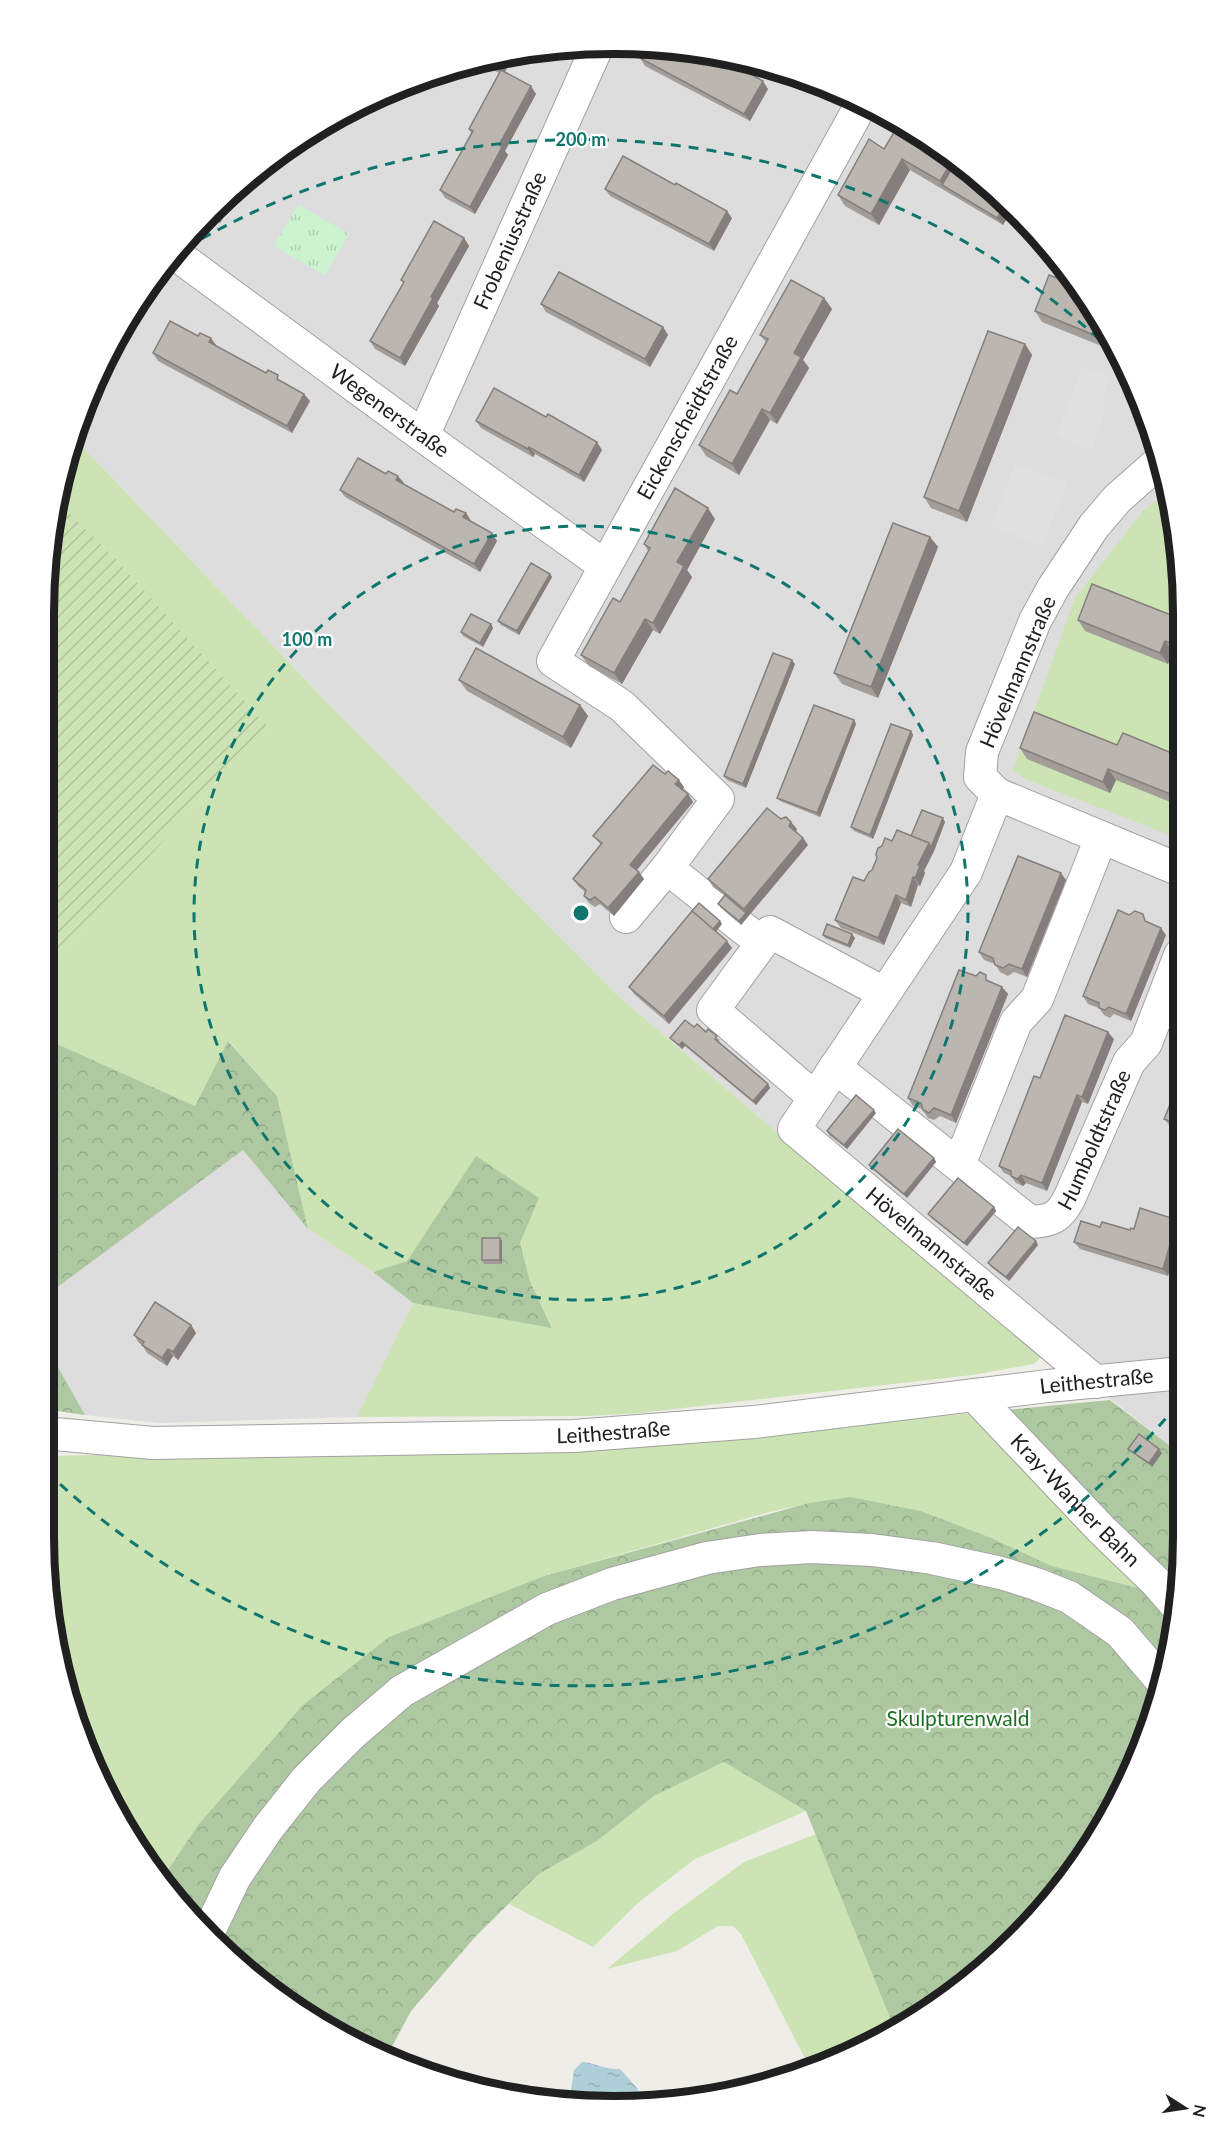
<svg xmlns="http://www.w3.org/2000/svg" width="1227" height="2150" font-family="Lato,sans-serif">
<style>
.residential{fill:#dedddd}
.grass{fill:#cce3b4}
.forest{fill:url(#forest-crowns)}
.park{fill:url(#park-tufts)}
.garden{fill:url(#garden-furrows)}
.parking{fill:#e0e0e0}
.water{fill:url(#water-ripples)}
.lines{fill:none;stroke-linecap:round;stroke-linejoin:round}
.minor-casing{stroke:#a1a1a1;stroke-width:34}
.minor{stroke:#fff;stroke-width:32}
.wall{fill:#a29d98}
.shaded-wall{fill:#847f7c}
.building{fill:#bcb6b1;stroke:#847f7c;stroke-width:1.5}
.ring{fill:none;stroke:#0f766e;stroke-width:3;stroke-dasharray:10 8}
.labels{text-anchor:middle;stroke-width:4.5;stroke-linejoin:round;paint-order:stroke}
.street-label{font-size:21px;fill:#202020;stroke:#fff}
.park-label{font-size:21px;fill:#1a7220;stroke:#fff}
.rim{fill:none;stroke:#202020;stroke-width:8}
.centre{fill:#0f766e;stroke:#fff;stroke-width:3}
.ring-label{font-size:18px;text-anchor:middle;font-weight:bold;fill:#0f766e;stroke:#fff;stroke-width:4.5;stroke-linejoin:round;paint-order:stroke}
</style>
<defs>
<pattern id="forest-crowns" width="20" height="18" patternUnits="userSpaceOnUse" patternTransform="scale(1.5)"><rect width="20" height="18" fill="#aec9a2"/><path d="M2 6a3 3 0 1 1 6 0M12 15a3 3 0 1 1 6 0" fill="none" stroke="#95ac8b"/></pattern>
<pattern id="park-tufts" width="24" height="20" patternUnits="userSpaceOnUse" patternTransform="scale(1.5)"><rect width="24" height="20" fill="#cbf3ce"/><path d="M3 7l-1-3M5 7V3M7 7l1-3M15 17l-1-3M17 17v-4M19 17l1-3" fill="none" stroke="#aed0b1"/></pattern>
<pattern id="garden-furrows" width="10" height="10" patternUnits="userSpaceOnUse" patternTransform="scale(1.5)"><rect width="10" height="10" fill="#cce3b4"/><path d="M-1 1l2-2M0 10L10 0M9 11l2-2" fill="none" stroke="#afc29a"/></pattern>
<pattern id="water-ripples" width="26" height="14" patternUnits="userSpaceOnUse" patternTransform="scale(1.5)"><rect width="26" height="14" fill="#aecfd7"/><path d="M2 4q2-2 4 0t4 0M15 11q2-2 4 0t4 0" fill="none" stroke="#95b1b8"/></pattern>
</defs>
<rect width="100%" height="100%" fill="#efede8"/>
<g class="residential">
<polygon points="577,45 688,48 797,74 899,120 1016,210 1088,297 1153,430 1179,539 1182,1455 1089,1382 1039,1352 950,1281 616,994 320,695 74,438 120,328 185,237 267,161 362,102 466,63"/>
<polygon points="243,1149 308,1229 373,1272 413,1303 357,1417 159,1423 85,1415 54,1360 44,1348 44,1297"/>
</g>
<g class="grass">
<polygon points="74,438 320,695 616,994 950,1281 1039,1352 1041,1357 1034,1364 972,1375 640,1413 589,1416 357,1417 413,1303 552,1327 530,1281 520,1243 476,1157 407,1261 373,1272 308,1229 277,1096 229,1041 195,1106 44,1038 44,973 252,743 270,729 112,555 57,501 63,466"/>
<polygon points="1167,491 1179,539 1180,839 1025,779 1013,770 1075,598 1143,511"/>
<polygon points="973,1413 1154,1592 1052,1566 989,1537 921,1511 811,1503 769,1512 544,1576 469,1607 198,1825 160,1882 74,1719 44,1536 44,1456 156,1454 777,1433"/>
<polygon points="724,1762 806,1811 695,1859 639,1902 593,1947 509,1904 539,1874 597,1841 654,1796"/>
<polygon points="816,1834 893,2025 831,2063 810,2068 741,1934 733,1926 718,1926 677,1951 607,1969 674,1913 744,1862"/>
</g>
<g class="forest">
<polygon points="44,1038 195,1106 228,1041 277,1096 308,1229 243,1150 44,1297"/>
<polygon points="476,1156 539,1198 520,1243 530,1281 552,1328 413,1303 373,1272 407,1261"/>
<polygon points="44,1348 54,1360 85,1415 44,1409"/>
<polygon points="1110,1400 1182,1455 1182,1573 1153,1719 1107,1822 989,1965 893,2025 806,1811 724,1762 654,1796 597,1841 539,1874 476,1936 411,2011 389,2052 297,2010 160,1882 198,1825 303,1705 389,1637 544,1576 809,1503 850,1497 921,1511 989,1537 1052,1566 1154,1592 1005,1410"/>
</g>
<polygon class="park" points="298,205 349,234 325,275 274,246"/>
<polygon class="garden" points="57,501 112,555 270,729 252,743 44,973 45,577"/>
<g class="parking">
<polygon points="1083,366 1109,376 1104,394 1104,415 1091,451 1056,435"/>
<polygon points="1015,463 1067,483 1042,546 991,527"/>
</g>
<path class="water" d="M582 2062C597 2063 604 2070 620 2069L638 2089 636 2097 640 2104 570 2097 574 2070Z"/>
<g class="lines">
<defs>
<g id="minor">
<path id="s1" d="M174 253 423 436 605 566"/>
<path id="s2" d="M423 436 598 45"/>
<polyline points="1160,461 1117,499 1094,526 1053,588 1035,621 982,752 980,777 997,794 1180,870"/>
<path id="s3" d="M997 794 966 872 794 1129 1096 1382"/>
<polyline points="667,868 762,943"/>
<path id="s4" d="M626 917 667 868 718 799 622 706 553 661 862 103"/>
<path id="s5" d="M835 1067 1030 1222C1051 1221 1059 1218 1069 1199L1129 1062 1146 1043 1180 955"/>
<polyline points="815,1098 713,1010 770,932 884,993"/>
<polyline points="959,1165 1016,1022 1037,999 1101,838"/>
<path id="s6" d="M974 1395 1101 1529 1157 1583 1176 1605"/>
<path id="s7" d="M44 1433 153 1443 574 1436 754 1422 1048 1386 1182 1373"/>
<polyline points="210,1929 235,1877 268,1828 306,1780 353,1733 402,1691 547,1609 612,1584 707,1558 760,1550 812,1547 872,1550 932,1558 1001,1573 1036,1584 1069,1597 1120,1632 1161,1680"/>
</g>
</defs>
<use href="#minor" class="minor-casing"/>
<use href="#minor" class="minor"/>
</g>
<g class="wall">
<polygon points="551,49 544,62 527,53"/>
<polygon points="514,55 505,72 536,94 505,151 508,155 475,214 445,198 440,190 471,133 469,129 499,73 477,61"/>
<polygon points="640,58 768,89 750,121 645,66"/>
<polygon points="884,149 1013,208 1003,225 910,170 879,225 845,206 838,195"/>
<polygon points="605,189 732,218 714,251 610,196"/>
<polygon points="235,190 237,193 220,223 208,216"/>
<polygon points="464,238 469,246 437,303 439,306 405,366 375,349 370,341 403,283 401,280"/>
<polygon points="1088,297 1114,351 1042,322 1035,311"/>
<polygon points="824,298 832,309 803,360 809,368 777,424 770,420 739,475 706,456 699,445 737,394 766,342 760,335"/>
<polygon points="541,304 663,327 668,335 650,367 546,312"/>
<polygon points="198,336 216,345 216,346 283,383 310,401 292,433 158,361 153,353"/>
<polygon points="1025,344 1032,355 967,522 931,508 924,497"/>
<polygon points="476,421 602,450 584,482 535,454 533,457 481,428"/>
<polygon points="404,483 403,484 454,512 466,513 471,521 497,541 480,572 345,497 340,490"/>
<polygon points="715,519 687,570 692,577 660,634 653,630 622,684 589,666 581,655 620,602 648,551 644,544"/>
<polygon points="930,537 938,547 878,698 842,684 834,673"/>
<polygon points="550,574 552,577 519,635 501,625 498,621"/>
<polygon points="1179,609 1179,654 1173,652 1168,664 1085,631 1078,620 1176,617"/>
<polygon points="491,624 493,628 483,647 463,636 461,632"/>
<polygon points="795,664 746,788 727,780 724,776"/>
<polygon points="459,680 580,705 588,716 571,748 467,691"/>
<polygon points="854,720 856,724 820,817 780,801 777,798"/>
<polygon points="911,731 913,735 873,839 854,831 851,827"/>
<polygon points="1117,745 1179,756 1180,806 1116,780 1110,793 1027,759 1020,748"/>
<polygon points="665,774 684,787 682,789 688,794 693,802 637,870 644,879 614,916 600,904 595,907 589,903 584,896 585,892 578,886 573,879 601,845 593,836"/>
<polygon points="781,819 797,829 796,831 803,838 808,845 741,925 721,908 718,904 725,896 713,887 708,879"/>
<polygon points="945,822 934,851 924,871 925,873 920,886 918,885 911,907 901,903 884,945 841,928 835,920 872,870 892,841 911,836"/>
<polygon points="1066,880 1027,977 1014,972 1008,976 1000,972 995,964 984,960 979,952"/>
<polygon points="1148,922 1166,935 1131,1021 1114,1014 1110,1018 1104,1015 1099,1008 1088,1004 1083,996"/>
<polygon points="722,924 716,931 732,948 669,1024 634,994 629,987"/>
<polygon points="852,934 855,938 850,948 825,938 823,935"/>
<polygon points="991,982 1002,987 1008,994 956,1123 940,1116 934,1120 928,1118 922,1109 913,1106 908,1098"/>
<polygon points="694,1027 706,1032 720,1040 718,1042 768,1084 770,1088 756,1105 685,1046 682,1049 673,1041 670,1038"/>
<polygon points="1114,1039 1088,1104 1082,1102 1047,1191 1026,1183 1023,1186 1016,1183 1011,1176 1004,1173 999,1166 1040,1078"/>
<polygon points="1181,1071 1181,1131 1170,1126 1164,1119 1180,1079 1178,1077"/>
<polygon points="876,1113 847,1149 829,1135 827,1131"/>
<polygon points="934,1158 936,1162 907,1198 872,1169 869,1165"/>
<polygon points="994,1207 996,1211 967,1246 931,1218 928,1214"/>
<polygon points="1181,1225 1181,1232 1168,1276 1080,1249 1074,1242 1100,1227 1130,1230 1134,1229"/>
<polygon points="502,1241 502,1264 484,1264 482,1260"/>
<polygon points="1038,1245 1009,1281 991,1267 988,1263"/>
<polygon points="1181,1263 1181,1291 1178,1287 1179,1281 1175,1277"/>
<polygon points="191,1325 196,1333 178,1360 173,1356 167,1366 147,1353 142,1345 139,1343 134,1335"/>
<polygon points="1128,1449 1162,1453 1152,1467 1131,1452"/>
</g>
<g class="shaded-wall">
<polygon points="551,49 544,62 538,55 541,51"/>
<polygon points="514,55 503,75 498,68 504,57"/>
<polygon points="763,81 768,89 750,121 744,114"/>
<polygon points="531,86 536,94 505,151 508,155 475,214 470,207 499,145"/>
<polygon points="902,159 910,170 879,225 871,214"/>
<polygon points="952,161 962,168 942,185 940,181"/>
<polygon points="235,190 237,193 220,223 215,216 222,203"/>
<polygon points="1007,203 1013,208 1003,225 997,218"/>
<polygon points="727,211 732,218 714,251 709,244"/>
<polygon points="464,238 469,246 437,303 439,306 405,366 400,358 431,297"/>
<polygon points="824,298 832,309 803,360 809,368 777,424 770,413 794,353"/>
<polygon points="663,327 668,335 650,367 645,359"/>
<polygon points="211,338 216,345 214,350 209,342"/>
<polygon points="1025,344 1032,355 967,522 959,511"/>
<polygon points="304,394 310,401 292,433 287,426"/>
<polygon points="762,409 770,420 739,475 732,464"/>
<polygon points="597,442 602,450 584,482 579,475"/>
<polygon points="529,447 535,454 533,457 528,449"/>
<polygon points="398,476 404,483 401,487 396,480"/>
<polygon points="708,508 715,519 687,570 692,577 660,634 653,623 677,562"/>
<polygon points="466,513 471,521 469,525 463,517"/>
<polygon points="492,533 497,541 480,572 474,564"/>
<polygon points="930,537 938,547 878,698 871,687"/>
<polygon points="550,574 552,577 519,635 517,631"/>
<polygon points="645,619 653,630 622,684 614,673"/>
<polygon points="491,624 493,628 483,647 480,643"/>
<polygon points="1165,641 1173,652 1168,664 1160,653"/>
<polygon points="792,660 795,664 746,788 743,784"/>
<polygon points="580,705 588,716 571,748 563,737"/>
<polygon points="854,720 856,724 820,817 817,813"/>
<polygon points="911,731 913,735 873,839 870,835"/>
<polygon points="1108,769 1116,780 1110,793 1103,782"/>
<polygon points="679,780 684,787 681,791 675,784"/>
<polygon points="688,794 693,802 635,872 630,865"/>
<polygon points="943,818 945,822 934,851 924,871 925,873 920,886 915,878 918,865"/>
<polygon points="791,822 797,829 795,834 789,826"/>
<polygon points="803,838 808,845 741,925 739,921 746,913 744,909"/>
<polygon points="639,872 644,879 614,916 608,908"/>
<polygon points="1061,873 1066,880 1027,977 1022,969"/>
<polygon points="913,877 918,885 911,907 906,900"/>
<polygon points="896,895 901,903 884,945 878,938"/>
<polygon points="720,921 722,924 715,933 712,929"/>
<polygon points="1161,928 1166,935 1131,1021 1126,1014"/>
<polygon points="852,934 855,938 850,948 848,945"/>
<polygon points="727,941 732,948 669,1024 664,1016"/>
<polygon points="1002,987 1008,994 956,1123 951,1115"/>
<polygon points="1108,1032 1114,1039 1088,1104 1082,1097"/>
<polygon points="682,1042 685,1046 682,1049 679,1045"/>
<polygon points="768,1084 770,1088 756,1105 753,1101"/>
<polygon points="1077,1095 1082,1102 1047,1191 1042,1183"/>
<polygon points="874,1110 876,1113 847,1149 844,1145"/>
<polygon points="934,1158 936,1162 907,1198 904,1194"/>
<polygon points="1021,1175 1026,1183 1023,1186 1017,1179"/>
<polygon points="994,1207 996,1211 967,1246 964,1243"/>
<polygon points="1177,1220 1181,1225 1181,1232 1168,1276 1163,1269"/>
<polygon points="500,1238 502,1241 502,1264 500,1260"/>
<polygon points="1036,1241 1038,1245 1009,1281 1006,1277"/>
<polygon points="191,1325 196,1333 178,1360 173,1352"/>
<polygon points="168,1349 173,1356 167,1366 162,1358"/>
<polygon points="1159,1449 1162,1453 1152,1467 1149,1463"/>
</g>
<g class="building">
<polygon points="646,47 688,48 703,52 710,56 711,54 716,55 763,81 744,114 640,58"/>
<polygon points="541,51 538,55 533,52"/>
<polygon points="504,57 498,68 483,60"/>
<polygon points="501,70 531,86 499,145 502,147 470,207 440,190 473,131 469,129"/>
<polygon points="901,121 952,161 940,181 902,159 871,214 838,195 869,139 884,149"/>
<polygon points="623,156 675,185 676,183 727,211 709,244 605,189"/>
<polygon points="955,163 1007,203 997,218 942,185"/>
<polygon points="222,203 215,216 211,213"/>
<polygon points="434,221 464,238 431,297 433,298 400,358 370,341 404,282 401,280"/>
<polygon points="559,272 663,327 645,359 541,304"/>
<polygon points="1049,275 1080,287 1088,297 1109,341 1035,311"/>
<polygon points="791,280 824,298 794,353 801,357 770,413 762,409 732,464 699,445 730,390 737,394 768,339 760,335"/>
<polygon points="170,321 198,336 200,333 211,338 209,342 266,373 268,370 278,375 277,379 304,394 287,426 153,353"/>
<polygon points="988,331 1025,344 959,511 924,497"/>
<polygon points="494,388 546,417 548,414 597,442 579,475 529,447 528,449 476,421"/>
<polygon points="358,458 386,474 388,471 398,476 396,480 454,512 456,509 466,513 463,517 492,533 474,564 340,490"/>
<polygon points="675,488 708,508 677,562 684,566 653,623 645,619 614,673 581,655 613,598 620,602 650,548 644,544"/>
<polygon points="893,523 930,537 871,687 834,673"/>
<polygon points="531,563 550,574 517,631 498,621"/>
<polygon points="1092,584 1176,617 1179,609 1179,646 1165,641 1160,653 1078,620"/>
<polygon points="471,614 491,624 480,643 461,632"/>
<polygon points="476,648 580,705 563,737 459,680"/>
<polygon points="773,653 792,660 743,784 724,776"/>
<polygon points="814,705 854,720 817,813 777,798"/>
<polygon points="1034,712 1117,745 1123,733 1179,756 1180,798 1108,769 1103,782 1020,748"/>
<polygon points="891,724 911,731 870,835 851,827"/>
<polygon points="653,765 665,774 668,771 679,780 675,784 688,794 630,865 639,872 608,908 595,897 590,900 584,896 586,890 573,879 602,843 593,836"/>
<polygon points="767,808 781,819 786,817 791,822 789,826 803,838 744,909 708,879"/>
<polygon points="922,810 943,818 931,847 929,843 911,836"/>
<polygon points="897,830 929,843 918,865 920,866 915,878 913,877 906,900 896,895 878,938 835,920 853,877 864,881 869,872 872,870 877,858 876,854 878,848 882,846 885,838 892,841"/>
<polygon points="1018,856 1061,873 1022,969 1009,964 1003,968 995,965 993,958 979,952"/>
<polygon points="725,895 746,913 739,921 718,904"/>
<polygon points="699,903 720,921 713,929 692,911"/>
<polygon points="1118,910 1129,915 1135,911 1143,914 1145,921 1161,928 1126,1014 1109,1007 1105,1010 1099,1008 1099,1003 1083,996"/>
<polygon points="692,911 727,941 664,1016 629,987"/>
<polygon points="827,924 852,934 848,945 823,935"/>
<polygon points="959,970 976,976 980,972 986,975 986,980 1002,987 951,1115 934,1108 929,1113 923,1110 921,1103 908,1098"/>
<polygon points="1065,1015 1108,1032 1082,1097 1077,1095 1042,1183 1021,1175 1017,1179 1011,1176 1011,1171 999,1166 1034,1076 1040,1078"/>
<polygon points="685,1020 694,1027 697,1024 706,1032 708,1029 717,1036 715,1039 768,1084 753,1101 682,1042 679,1045 670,1038"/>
<polygon points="1181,1078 1181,1125 1164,1119"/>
<polygon points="856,1095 874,1110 844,1145 827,1131"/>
<polygon points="898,1129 934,1158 904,1194 869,1165"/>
<polygon points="958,1178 994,1207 964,1243 928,1214"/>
<polygon points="1140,1208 1177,1220 1163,1269 1074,1242 1081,1221 1100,1227 1102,1222 1130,1230 1131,1228 1134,1229"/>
<polygon points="1018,1227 1036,1241 1006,1277 988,1263"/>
<rect x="482" y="1238" width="18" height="22"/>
<polygon points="1179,1262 1181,1263 1181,1288 1178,1287 1180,1278 1175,1277"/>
<polygon points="155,1302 191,1325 173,1352 168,1349 162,1358 142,1345 144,1342 134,1335"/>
<polygon points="1139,1434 1159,1449 1149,1463 1128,1449"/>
</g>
<g class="ring">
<circle cx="581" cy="913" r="387"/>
<path d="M1177 1405A773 773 0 0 1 44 1469M171 257A773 773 0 0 1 1113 352"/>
</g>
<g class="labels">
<g class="street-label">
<text dy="7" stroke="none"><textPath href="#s2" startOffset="214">Frobeniusstraße</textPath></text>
<text dy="7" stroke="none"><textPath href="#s1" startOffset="267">Wegenerstraße</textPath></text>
<text dy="7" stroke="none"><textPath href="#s4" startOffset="644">Eickenscheidtstraße</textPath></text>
<text transform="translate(1018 672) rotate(-67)" y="7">Hövelmannstraße</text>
<text dy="7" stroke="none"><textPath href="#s5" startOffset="362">Humboldtstraße</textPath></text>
<text dy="7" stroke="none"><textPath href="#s3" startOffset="572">Hövelmannstraße</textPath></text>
<text dy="7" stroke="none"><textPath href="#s7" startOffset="1056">Leithestraße</textPath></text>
<text dy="7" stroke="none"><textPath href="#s7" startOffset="570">Leithestraße</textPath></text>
<text dy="7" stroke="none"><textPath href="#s6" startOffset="146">Kray-Wanner Bahn</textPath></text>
</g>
<g class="park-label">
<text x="958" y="1726">Skulpturenwald</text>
</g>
</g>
<path d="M0 0H1227V2150H0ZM613 54H614A559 559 0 0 1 1173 613V1537A559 559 0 0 1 614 2096H613A559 559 0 0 1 54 1537V613A559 559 0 0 1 613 54Z" fill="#fff" fill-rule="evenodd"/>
<path class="rim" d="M613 54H614A559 559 0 0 1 1173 613V1537A559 559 0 0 1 614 2096H613A559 559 0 0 1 54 1537V613A559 559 0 0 1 613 54Z"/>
<circle cx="581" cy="913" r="9" class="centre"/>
<g class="ring-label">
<text x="581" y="146">200 m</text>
<text x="307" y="646">100 m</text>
</g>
<g transform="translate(1185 2108) rotate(102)" stroke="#ffffff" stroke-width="4.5" paint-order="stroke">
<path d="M0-4.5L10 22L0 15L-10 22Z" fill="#202020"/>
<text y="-9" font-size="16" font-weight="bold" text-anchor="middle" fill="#202020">N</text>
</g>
</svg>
